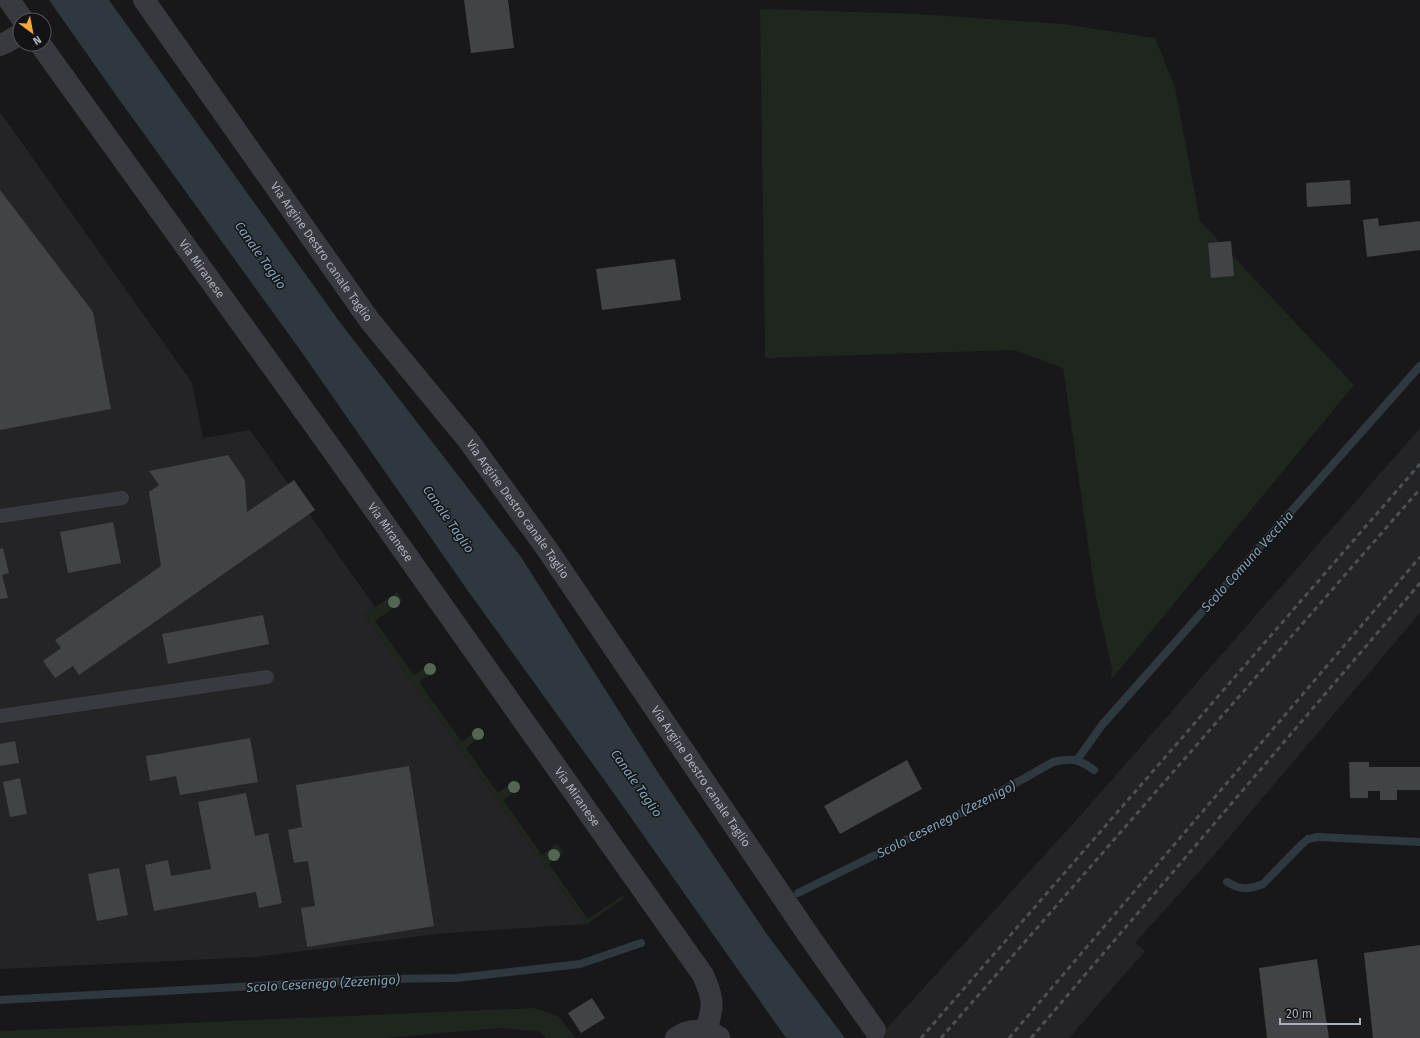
<svg xmlns="http://www.w3.org/2000/svg" width="1420" height="1038" font-family="'Fira Sans',sans-serif">
<style>
.built{fill:#242427}
.green{fill:#1e261e}
.water{fill:#2d383f}
.lines{fill:none;stroke-linecap:round;stroke-linejoin:round}
.stream{stroke:#2d383f;stroke-width:8}
.building{fill:#424347}
.service{stroke:#393a3f;stroke-width:14}
.minor{stroke:#393a3f;stroke-width:22}
.rail{stroke:#4c4f54;stroke-width:3;stroke-dasharray:5 4;stroke-linecap:butt}
.tree{fill:#526653}
.labels{text-anchor:middle;stroke-width:3;stroke-linejoin:round;paint-order:stroke}
.street-label{font-size:12px;fill:#aab0ba;stroke:#131315}
.water-label{font-size:13px;font-style:italic;fill:#80a1b6;stroke:#131315}
</style>
<rect width="100%" height="100%" fill="#18181a"/>
<g class="built">
<polygon points="0,112 192,383 203,438 250,430 375,607 364,615 587,924 445,933 256,957 0,969"/>
<polygon points="1420,428 1420,613 1214,855 1135,943 1145,951 1069,1038 878,1038 1080,816"/>
</g>
<g class="green">
<polygon points="760,9 918,14 1063,24 1155,38 1175,87 1200,221 1354,385 1111,680 1112,669 1095,593 1063,368 1014,350 765,358"/>
<polygon points="397,592 403,601 375,621 414,675 429,665 433,671 419,682 462,742 476,731 480,737 466,748 498,793 513,782 518,789 503,800 542,855 557,844 564,853 549,864 588,919 622,896 624,898 587,924 364,615"/>
<polygon points="535,1008 558,1016 576,1038 546,1038 539,1031 500,1028 387,1038 0,1038 0,1031"/>
</g>
<polygon class="water" points="49,0 109,0 339,321 521,557 659,774 766,933 845,1038 786,1038 615,795 468,591 298,347 118,98"/>
<g class="lines">
<g class="stream">
<polyline points="1077,760 1102,725 1420,366"/>
<path d="M1227 882C1241 890 1248 890 1263 884L1302 844 1308 839 1318 837 1420 842"/>
<path d="M798 893 973 807 1053 762C1071 758 1078 758 1094 770"/>
<polyline points="0,1000 384,979 457,978 580,964 641,943"/>
</g>
</g>
<g class="building">
<polygon points="464,0 508,0 514,48 471,53"/>
<polygon points="1350,180 1351,204 1307,207 1306,183"/>
<polygon points="0,190 93,312 111,409 0,430"/>
<polygon points="1378,218 1379,226 1420,221 1420,250 1367,257 1363,220"/>
<polygon points="1231,241 1234,276 1211,278 1208,243"/>
<polygon points="675,259 681,300 602,310 596,269"/>
<polygon points="228,455 245,480 247,512 294,480 315,510 79,675 73,666 55,678 43,661 61,648 55,640 161,566 149,492 159,485 149,471"/>
<polygon points="113,522 121,563 68,573 60,532"/>
<polygon points="3,548 9,573 2,575 8,598 0,599 0,549"/>
<polygon points="263,615 269,644 168,664 162,634"/>
<polygon points="250,738 258,782 180,795 176,776 150,781 146,756"/>
<polygon points="15,741 19,763 0,766 0,744"/>
<polygon points="907,760 922,789 840,834 824,806"/>
<polygon points="1349,762 1369,762 1369,767 1420,767 1420,790 1397,790 1397,800 1380,800 1380,791 1368,791 1368,798 1350,798"/>
<polygon points="409,766 434,926 307,947 301,908 315,906 308,861 294,863 288,830 302,827 296,785"/>
<polygon points="20,778 27,814 10,817 3,782"/>
<polygon points="246,793 255,836 268,833 282,903 259,908 256,892 154,911 145,865 168,860 171,876 211,869 198,802"/>
<polygon points="119,868 128,915 97,921 88,874"/>
<polygon points="1420,945 1420,1038 1373,1038 1364,953"/>
<polygon points="1317,959 1329,1038 1267,1038 1259,968"/>
<polygon points="592,998 605,1018 581,1033 568,1013"/>
</g>
<g class="lines">
<g class="service">
<polyline points="0,516 122,498"/>
<polyline points="0,716 267,677"/>
</g>
<g class="minor">
<polyline points="9,0 23,20"/>
<path id="s1" d="M144 0 370 321 468 440 547 549 809 936 875 1030"/>
<path id="s2" d="M40 44 333 451 703 975C714 1000 714 1005 706 1031"/>
<polyline points="0,45 7,42 20,34"/>
<path d="M676 1038C688 1029 706 1028 719 1037"/>
</g>
<g class="rail">
<polyline points="921,1038 1420,464"/>
<polyline points="941,1038 1420,489"/>
<polyline points="1009,1038 1420,557"/>
<polyline points="1031,1038 1420,583"/>
</g>
</g>
<g class="tree">
<circle cx="394" cy="602" r="6"/>
<circle cx="430" cy="669" r="6"/>
<circle cx="478" cy="734" r="6"/>
<circle cx="514" cy="787" r="6"/>
<circle cx="554" cy="855" r="6"/>
</g>
<g class="labels">
<g class="street-label">
<text dy="4" stroke="none"><textPath href="#s1" startOffset="308">Via Argine Destro canale Taglio</textPath></text>
<text dy="4" stroke="none"><textPath href="#s2" startOffset="277">Via Miranese</textPath></text>
<text dy="4" stroke="none"><textPath href="#s1" startOffset="632">Via Argine Destro canale Taglio</textPath></text>
<text dy="4" stroke="none"><textPath href="#s2" startOffset="601">Via Miranese</textPath></text>
<text dy="4" stroke="none"><textPath href="#s1" startOffset="956">Via Argine Destro canale Taglio</textPath></text>
<text dy="4" stroke="none"><textPath href="#s2" startOffset="925">Via Miranese</textPath></text>
</g>
<g class="water-label">
<text transform="translate(261 255) rotate(55)" y="5">Canale Taglio</text>
<text transform="translate(449 519) rotate(55)" y="5">Canale Taglio</text>
<text transform="translate(1247 561) rotate(-48)" y="5">Scolo Comuna Vecchia</text>
<text transform="translate(637 783) rotate(55)" y="5">Canale Taglio</text>
<text transform="translate(946 819) rotate(-27)" y="5">Scolo Cesenego (Zezenigo)</text>
<text transform="translate(323 983) rotate(-3)" y="5">Scolo Cesenego (Zezenigo)</text>
</g>
</g>
<g transform="translate(32 32) rotate(148)"><circle r="19" fill="#131315" stroke="#4f5257"/>
<path d="M0-3L7 15L0 10L-7 15Z" fill="#f7a733"/>
<text y="-6" font-size="11" font-weight="bold" text-anchor="middle" fill="#aab0ba">N</text>
</g>
<path d="M1280 1018v6h80v-6" fill="none" stroke="#aab0ba" stroke-width="2"/>
<text x="1286" y="1018" font-size="12" fill="#aab0ba" stroke="#131315" stroke-width="3" paint-order="stroke">20 m</text>
</svg>
